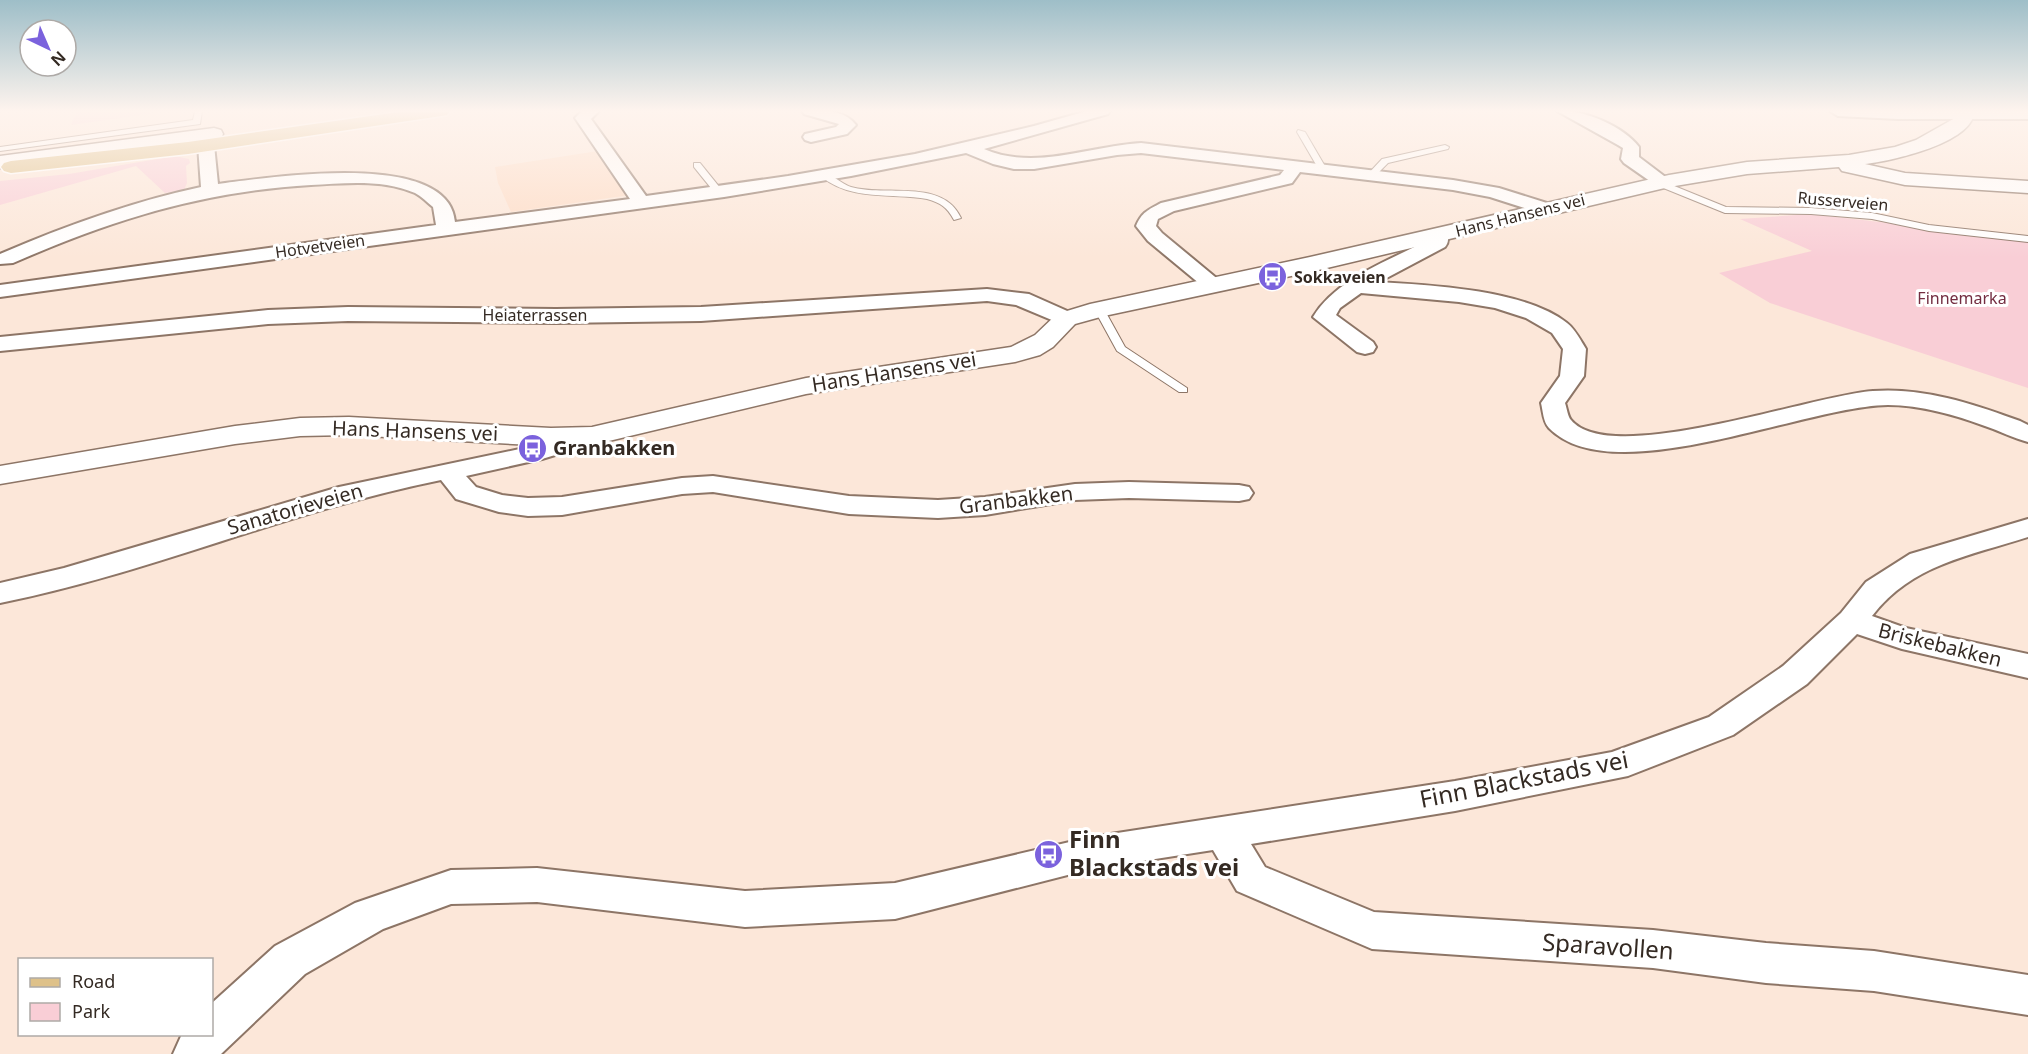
<svg xmlns="http://www.w3.org/2000/svg" width="2028" height="1054" font-family="'Noto Sans',sans-serif">
<style>
.built{fill:#fddcc6}
.green{fill:#f9ced6}
.lines{fill:none;stroke-linecap:round;stroke-linejoin:round}
.service-casing{stroke:#8d7566;stroke-width:2}
.minor-casing{stroke:#8d7566;stroke-width:4}
.tertiary-casing{stroke:#8d7566;stroke-width:3}
.secondary-casing{stroke:#8d7566;stroke-width:3}
.primary-casing{stroke:#fff;stroke-width:3}
.service{fill:#fff;fill-rule:evenodd}
.minor{fill:#fff;fill-rule:evenodd}
.tertiary{fill:#fff;fill-rule:evenodd}
.secondary{fill:#fff;fill-rule:evenodd}
.primary{fill:#dec189;fill-rule:evenodd}
.labels{text-anchor:middle;stroke-width:6;stroke-linejoin:round;paint-order:stroke}
.far-street-label{font-size:16px;fill:#342a23;stroke:#fff}
.far-poi-label{font-size:16px;font-weight:bold;fill:#342a23;stroke:#fff;text-anchor:start}
.far-park-label{font-size:16px;fill:#732d41;stroke:#fff}
.street-label{font-size:20px;fill:#342a23;stroke:#fff}
.poi-label{font-size:20px;font-weight:bold;fill:#342a23;stroke:#fff;text-anchor:start}
.near-street-label{font-size:24px;fill:#342a23;stroke:#fff}
.near-poi-label{font-size:24px;font-weight:bold;fill:#342a23;stroke:#fff;text-anchor:start}
</style>
<rect width="100%" height="100%" fill="#fce7d9"/>
<polygon class="built" points="598,151 630,195 511,212 498,183 495,167"/>
<g class="green">
<polygon points="77,111 150,111 149,114 71,125"/>
<polygon points="175,156 189,159 190,163 186,166 187,183 184,190 165,193 136,166 0,205 0,181 69,174"/>
<polygon points="1810,214 2028,239 2028,388 1770,303 1719,273 1812,251 1740,219"/>
</g>
<g class="lines">
<defs>
<g id="service">
<polygon points="195,111 202,111 200,124 0,151 0,147 193,120"/>
<polygon points="1298,130 1305,132 1326,168 1325,170 1318,168 1297,132"/>
<polygon points="1445,145 1449,147 1448,149 1388,163 1375,176 1368,174 1382,159"/>
<polygon points="694,163 700,163 721,189 721,193 715,193 694,167"/>
<path d="M822 173C832 173 841 184 851 187 885 197 943 178 961 218L954 220C947 207 941 203 927 199 892 193 851 201 822 177Z"/>
<polygon points="1656,181 1662,181 1726,207 1811,208 1872,213 1929,225 2028,236 2028,242 1929,231 1872,219 1811,214 1725,213 1656,185"/>
<polygon points="1099,306 1104,309 1125,347 1187,388 1187,392 1179,392 1117,351 1094,309"/>
</g>
<g id="minor">
<path d="M582 111H599L591 119 646 196 788 176 915 154 1034 126 1087 111H1110L1108 114 984 149C1035 171 1089 146 1141 143L1453 180 1499 188 1550 204 1552 208 1550 212 1543 214 1490 197 1453 190 1300 172 1292 183 1174 211 1158 219 1156 226 1162 233 1220 281 1223 285 1220 289 1213 291 1206 289 1148 241 1136 226C1142 212 1148 210 1161 203L1280 175 1284 170 1141 153 1117 155 1034 169H1014L993 164 966 153 851 176 724 197 0 297V285L436 225 433 207C427 202 421 196 415 193 384 179 344 183 311 185 203 191 111 220 13 263L0 264V254C65 226 131 202 201 187L198 145 206 140 214 145 218 184C267 178 449 148 455 222L630 199 575 118Z"/>
<path d="M802 111C821 110 844 109 856 125L847 134 811 142 805 140 803 137 805 134 836 127 839 124 804 114Z"/>
<path d="M1557 111C1583 109 1623 126 1639 147V157L1672 182 1669 186H1657L1624 163 1621 159 1623 148 1618 145Z"/>
<polygon points="1830,111 2028,111 2028,119 1898,119 1838,116"/>
<path d="M1438 229 1445 231C1449 237 1449 242 1445 247L1379 282C1431 285 1526 290 1567 323 1575 329 1581 341 1586 349L1584 376 1565 403C1567 409 1568 417 1571 420 1611 468 1812 395 1873 391 1923 387 1974 404 2020 421L2028 425V442C2013 438 2000 431 1985 426 1955 415 1921 405 1888 405 1804 406 1613 493 1549 428 1543 422 1543 411 1541 403L1560 376 1563 349 1552 333 1526 318 1495 308 1459 302 1361 293 1340 308 1336 315 1373 342 1376 347 1373 352 1365 354 1357 352 1313 317C1337 278 1389 261 1428 240L1431 231Z"/>
<polygon points="987,289 1029,294 1074,314 1077,319 1074,324 1066,326 1016,305 987,301 701,321 556,323 348,321 268,324 0,351 0,337 268,310 348,307 556,309 701,307"/>
<path d="M592 428 601 431 605 436 601 441 542 459 466 476 476 487 502 495 528 498 562 497 682 478 713 476 849 496 938 500 985 497 1075 484 1129 482 1239 485 1249 487 1253 493 1249 499 1239 501 1129 498 1075 500 985 515 938 518 849 514 713 492 682 494 562 515 528 516 499 512 456 499 441 480C291 510 150 573 0 603V583L64 568 339 487 529 447Z"/>
<path d="M2028 519V537C1969 556 1912 564 1872 616L1906 628 2028 654V678L1902 649 1857 634 1807 684 1733 735 1628 776 1455 811 1251 844 1265 867 1374 912 1653 930 1766 943 1874 951 2028 975V1015L1874 991 1766 983 1653 968 1372 949 1237 891 1213 850 1091 869 895 919 745 927 537 902 451 904 383 929 305 974 221 1054H173L182 1034H212V1003L275 946 355 903 451 870 537 868 745 891 895 883 1091 837 1455 781 1612 752 1709 717 1783 666 1841 613 1866 582 1910 554Z"/>
</g>
<polygon id="tertiary" points="214,128 221,130 223,134 221,138 0,168 0,156"/>
<path id="secondary" d="M1956 111H1974C1974 143 1891 161 1865 164L1905 173 2028 181V193L1905 185 1842 171 1839 167 1747 174 1669 187 1310 272 1104 316 1075 324 1053 347 1040 355 1015 362 806 394 592 445 551 446 349 435 300 436 235 444 0 484V466L235 426 300 418 349 417 551 428 592 427 806 378 1011 347 1035 335 1057 314 1090 304 1310 257 1669 175 1747 162 1849 155 1895 147 1916 140 1955 118Z"/>
<polygon id="primary" points="406,111 450,111 447,115 441,116 188,154 11,173 4,171 1,167 4,163 11,161 188,142"/>
</defs>
<use href="#service" class="service-casing"/>
<use href="#minor" class="minor-casing"/>
<use href="#tertiary" class="tertiary-casing"/>
<use href="#secondary" class="secondary-casing"/>
<use href="#primary" class="primary-casing"/>
<use href="#service" class="service"/>
<use href="#minor" class="minor"/>
<use href="#tertiary" class="tertiary"/>
<use href="#secondary" class="secondary"/>
<use href="#primary" class="primary"/>
</g>
<linearGradient id="sky" x2="0" y2="1"><stop stop-color="#9ebec8"/><stop offset="0.43" stop-color="#fef4ee"/><stop offset="1" stop-color="#fef4ee" stop-opacity="0"/></linearGradient>
<rect width="2028" height="258" fill="url(#sky)"/>
<defs>
<symbol id="bus-disc" viewBox="-11 -11 22 22"><circle r="9.5" fill="#7b62dd" stroke="#fff"/><path d="M-5-6H5V4H4V6H2V4H-2V6H-4V4H-5ZM-3.5-4V0h7V-4ZM-3.5 1.2v1.5H-2V1.2ZM2 1.2v1.5H3.5V1.2Z" fill="#fff"/></symbol>
</defs>
<g fill-rule="evenodd">
<use href="#bus-disc" x="1256" y="260" width="33" height="33"/>
<use href="#bus-disc" x="516" y="432" width="33" height="33"/>
<use href="#bus-disc" x="1032" y="838" width="33" height="33"/>
</g>
<g class="labels">
<g class="far-street-label">
<text transform="translate(1843 201) rotate(5)" y="6">Russerveien</text>
<text transform="translate(1520 215) rotate(-14)" y="6">Hans Hansens vei</text>
<text transform="translate(320 246) rotate(-8)" y="6">Hotvetveien</text>
<text x="535" y="321">Heiaterrassen</text>
</g>
<g class="far-poi-label">
<text x="1294" y="283">Sokkaveien</text>
</g>
<g class="far-park-label">
<text x="1962" y="304">Finnemarka</text>
</g>
<g class="street-label">
<text transform="translate(894 372) rotate(-9)" y="7">Hans Hansens vei</text>
<text transform="translate(415 431) rotate(2)" y="7">Hans Hansens vei</text>
<text transform="translate(1016 500) rotate(-7)" y="7">Granbakken</text>
<text transform="translate(295 509) rotate(-16)" y="7">Sanatorieveien</text>
<text transform="translate(1940 645) rotate(14)" y="7">Briskebakken</text>
</g>
<g class="poi-label">
<text x="553" y="455">Granbakken</text>
</g>
<g class="near-street-label">
<text transform="translate(1524 780) rotate(-11)" y="8">Finn Blackstads vei</text>
<text transform="translate(1608 947) rotate(4)" y="8">Sparavollen</text>
</g>
<g class="near-poi-label">
<text x="1069" y="848">Finn<tspan x="1069" dy="28">Blackstads vei</tspan></text>
</g>
</g>
<rect x="18" y="958" width="195" height="78" fill="#ffffff" stroke="#aeaaa7" stroke-width="1.5"/>
<rect x="30" y="978" width="30" height="9" fill="#dec189" stroke="#aeaaa7" stroke-width="1.5"/>
<text x="72" y="988" font-size="18" fill="#342a23">Road</text>
<rect x="30" y="1003" width="30" height="18" fill="#f9ced6" stroke="#aeaaa7" stroke-width="1.5"/>
<text x="72" y="1018" font-size="18" fill="#342a23">Park</text>
<g transform="translate(48 48) rotate(136)"><circle r="28" fill="#ffffff" stroke="#aeaaa7" stroke-width="1.5"/>
<path d="M0-4.5L10 22L0 15L-10 22Z" fill="#7b62dd"/>
<text y="-9" font-size="16" font-weight="bold" text-anchor="middle" fill="#342a23">N</text>
</g>
</svg>
